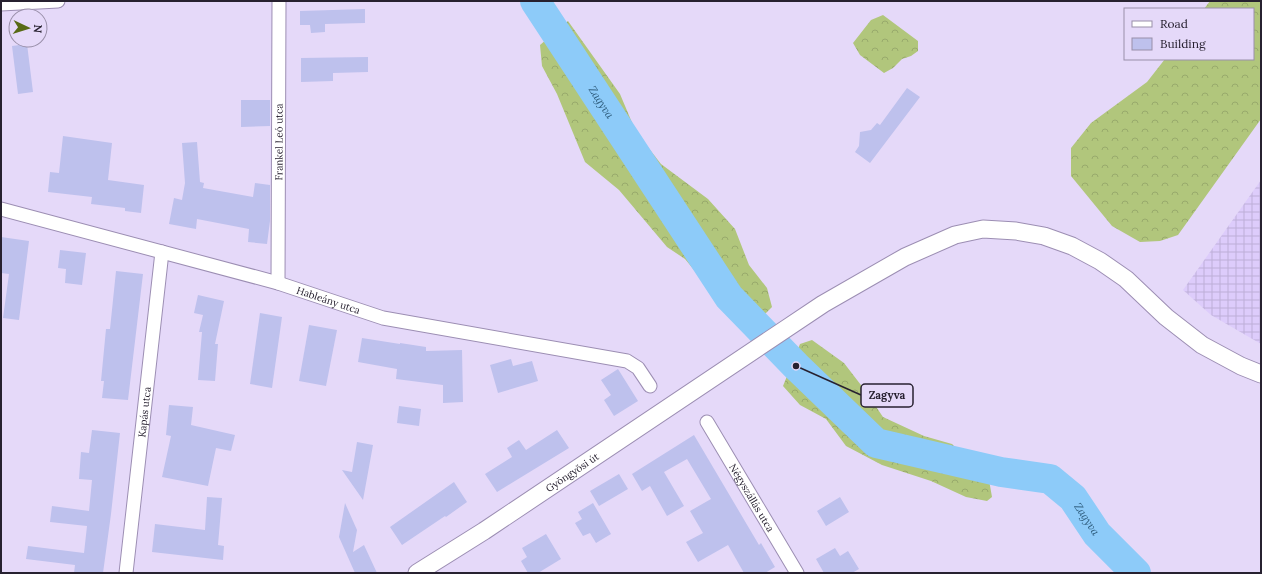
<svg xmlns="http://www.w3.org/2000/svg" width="1262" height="574" font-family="Lora,serif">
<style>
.industrial{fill:url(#industrial-grid)}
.forest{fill:url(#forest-crowns)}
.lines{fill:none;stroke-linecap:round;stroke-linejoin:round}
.river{stroke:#8dcbf9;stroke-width:30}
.building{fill:#bec1ed}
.minor-casing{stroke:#9c8eb3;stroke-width:15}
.tertiary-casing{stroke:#9c8eb3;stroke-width:19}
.minor{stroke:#fff;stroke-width:13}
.tertiary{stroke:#fff;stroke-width:17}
.labels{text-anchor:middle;stroke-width:4;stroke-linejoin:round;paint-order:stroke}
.street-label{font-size:10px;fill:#272130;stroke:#e5d9f9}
.water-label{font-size:11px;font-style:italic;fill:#2d5b7b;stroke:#e5d9f9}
.leader{fill:none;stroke:#272130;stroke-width:1.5}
.callout-dot{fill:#272130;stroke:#e5d9f9;stroke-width:1.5}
.callout{fill:#e5d9f9;stroke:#272130;stroke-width:1.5}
.callout-label{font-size:11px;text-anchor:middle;font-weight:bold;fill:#272130}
</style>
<defs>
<pattern id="industrial-grid" width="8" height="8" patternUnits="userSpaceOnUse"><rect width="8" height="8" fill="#ddccfb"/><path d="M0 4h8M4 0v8" fill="none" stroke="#beafd7"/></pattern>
<pattern id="forest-crowns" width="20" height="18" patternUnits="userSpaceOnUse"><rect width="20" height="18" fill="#b1c67c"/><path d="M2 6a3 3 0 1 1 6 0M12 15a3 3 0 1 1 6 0" fill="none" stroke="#98aa6c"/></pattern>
</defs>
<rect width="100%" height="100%" fill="#e5d9f9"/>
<polygon class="industrial" points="1261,180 1261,344 1211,315 1183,290"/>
<g class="forest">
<polygon points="1210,1 1261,1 1261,119 1178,235 1160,241 1140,242 1112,226 1071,176 1071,148 1091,123 1147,82 1165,59 1253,59 1253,9 1204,9"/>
<polygon points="883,15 918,41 918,51 911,56 902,59 893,68 884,73 860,55 853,43 871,20"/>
<polygon points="568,21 620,94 636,132 661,164 708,199 735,229 749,265 767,288 772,307 764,315 727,310 685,259 667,247 619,190 585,162 557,94 542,66 540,45"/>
<polygon points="812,340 844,363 864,389 883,417 924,436 952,444 989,480 992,497 987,501 966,497 931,481 882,465 846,446 826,419 800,405 783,386 800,344"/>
</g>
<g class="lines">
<path class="river" id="s1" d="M535 1 729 297 796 366 876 443 1001 472 1050 479 1073 498 1097 534 1136 573"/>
</g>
<g class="building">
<polygon points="365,9 365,23 325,24 325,32 311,33 310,25 300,25 300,11"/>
<polygon points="27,44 33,92 18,94 12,46"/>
<polygon points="368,57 368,72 333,73 333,81 301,82 301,58"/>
<polygon points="907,88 920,97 870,163 855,152 859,146 860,132 871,130 877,123 880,125"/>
<polygon points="241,100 270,100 270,126 241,127"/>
<polygon points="63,136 112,143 108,180 144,185 141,213 125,211 125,208 91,204 92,197 48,192 50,172 59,173"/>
<polygon points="197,142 200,182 204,183 203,188 253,197 255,183 270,185 270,221 267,244 248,242 249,229 197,219 196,229 169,224 174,198 182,200 185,183 182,143"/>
<polygon points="1,237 29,241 19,320 3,318 9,274 1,273"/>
<polygon points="60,250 86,253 82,285 65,283 66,269 58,268"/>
<polygon points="116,271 143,274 128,400 102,398 104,381 101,381 106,329 110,329"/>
<polygon points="198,295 224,301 215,344 218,344 215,381 198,380 202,332 199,332 203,315 194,313"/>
<polygon points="260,313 282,317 272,388 250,384"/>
<polygon points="309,325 337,330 326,386 299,381"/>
<polygon points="362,338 400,344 400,343 426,347 426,351 462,350 463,402 443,403 443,385 396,379 397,369 358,362"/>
<polygon points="511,359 513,366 532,361 538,381 498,393 490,365"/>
<polygon points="618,369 638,401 614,416 604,400 611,395 601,380"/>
<polygon points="169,405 193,407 191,425 235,435 231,451 216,448 208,486 162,477 171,436 166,435"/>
<polygon points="399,406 421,409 419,426 397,423"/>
<polygon points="92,430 120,433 111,514 103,573 74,573 75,565 26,559 28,546 84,553 87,526 50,522 52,506 89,511 92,480 79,479 81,452 89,453"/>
<polygon points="557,430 569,448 497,492 485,474 512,457 507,448 519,440 526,450"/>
<polygon points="694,435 759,545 761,543 775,567 765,573 744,573 728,545 698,562 686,542 703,533 690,511 711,499 687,459 664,472 684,506 667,516 650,486 642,491 632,474"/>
<polygon points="357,442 373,445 363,500 342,470 352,472"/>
<polygon points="619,474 628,489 599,506 590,491"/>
<polygon points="454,482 467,502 446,517 445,516 402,545 390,527"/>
<polygon points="207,497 222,498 218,545 224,546 223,560 152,552 155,524 205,530"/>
<polygon points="840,497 849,512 826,526 817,511"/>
<polygon points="345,503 357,530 353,552 364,545 377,573 355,573 339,537"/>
<polygon points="593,503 611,534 596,543 590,533 583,536 575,523 582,519 578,512"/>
<polygon points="546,534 561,559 538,573 528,573 521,561 527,557 522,548"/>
<polygon points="835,548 840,556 848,551 859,569 852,573 824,573 816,559"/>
</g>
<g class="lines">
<defs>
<g id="minor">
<polyline points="1,4 58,1"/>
<path id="s2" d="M1 209 278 283 383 318 627 361 638 368 650 386"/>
<path id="s3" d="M278 283 279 1"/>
<path id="s4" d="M707 422 797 573"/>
<path id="s5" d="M126 573 162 252"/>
</g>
<g id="tertiary">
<path id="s6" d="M417 573 484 531 823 304 905 257 955 235 983 229 1016 231 1044 236 1072 246 1100 261 1126 279 1166 317 1202 345 1241 366 1261 374"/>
</g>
</defs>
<use href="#minor" class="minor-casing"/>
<use href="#tertiary" class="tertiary-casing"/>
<use href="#minor" class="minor"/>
<use href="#tertiary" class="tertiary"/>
</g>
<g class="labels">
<g class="street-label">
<text dy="4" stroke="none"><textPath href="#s3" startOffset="141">Frankel Leó utca</textPath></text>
<text dy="4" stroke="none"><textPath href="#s2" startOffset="340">Hableány utca</textPath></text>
<text dy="4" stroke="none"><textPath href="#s5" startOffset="162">Kapás utca</textPath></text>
<text dy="4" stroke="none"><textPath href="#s6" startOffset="185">Gyöngyösi út</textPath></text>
<text dy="4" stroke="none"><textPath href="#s4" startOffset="88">Négyszállás utca</textPath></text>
</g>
<g class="water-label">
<text dy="4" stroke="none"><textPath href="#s1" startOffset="121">Zagyva</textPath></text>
<text dy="4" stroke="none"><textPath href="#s1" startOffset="794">Zagyva</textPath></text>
</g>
</g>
<path class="leader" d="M796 366L861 395"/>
<circle class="callout-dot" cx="796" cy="366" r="4"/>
<rect class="callout" x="861" y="384" width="52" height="23" rx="4"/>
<g class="callout-label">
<text x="887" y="399">Zagyva</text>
</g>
<rect width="1262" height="574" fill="none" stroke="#272130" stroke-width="4"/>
<rect x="1124" y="8" width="130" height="52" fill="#e5d9f9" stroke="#998fa9"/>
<rect x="1132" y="21" width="20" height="6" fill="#ffffff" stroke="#998fa9"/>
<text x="1160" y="28" font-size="12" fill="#272130">Road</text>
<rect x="1132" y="38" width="20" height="12" fill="#bec1ed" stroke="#998fa9"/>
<text x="1160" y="48" font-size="12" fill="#272130">Building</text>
<g transform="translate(28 28) rotate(94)"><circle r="19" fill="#e5d9f9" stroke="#998fa9"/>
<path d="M0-3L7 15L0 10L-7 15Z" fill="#586a16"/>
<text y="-6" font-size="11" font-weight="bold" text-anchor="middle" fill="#272130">N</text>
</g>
</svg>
